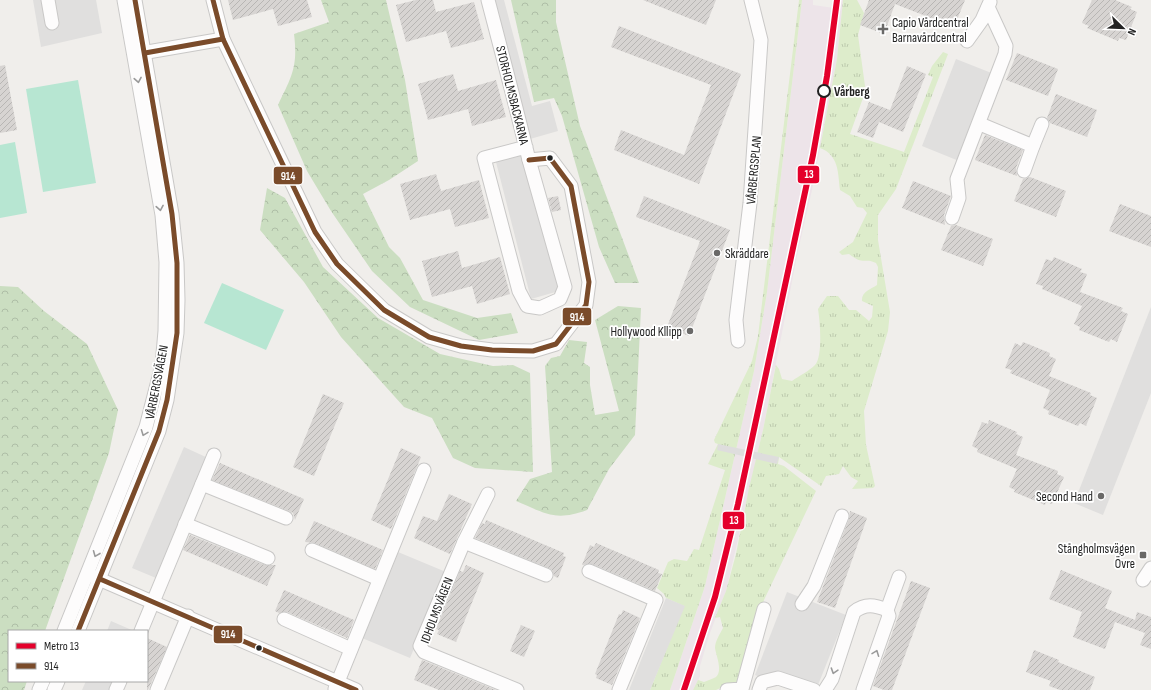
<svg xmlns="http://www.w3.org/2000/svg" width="1151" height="690" font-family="'Sofia Sans Condensed',sans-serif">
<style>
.industrial{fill:#ede4e9}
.grass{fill:url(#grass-tufts)}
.forest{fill:url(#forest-crowns)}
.pitch{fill:#b7e6d2}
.parking{fill:#e0dfde}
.pier{fill:#dedddd}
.building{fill:url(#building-hatch)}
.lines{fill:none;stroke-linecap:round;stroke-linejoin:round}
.minor-casing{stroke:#c9c8c7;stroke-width:15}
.minor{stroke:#fdfcfc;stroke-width:13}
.bus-1-casing{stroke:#fff;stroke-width:8}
.bus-1{stroke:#7a4b2a;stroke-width:5}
.metro-1-casing{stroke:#fff;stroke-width:9}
.metro-1{stroke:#e4002b;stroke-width:6}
.oneway{stroke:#9a9a9a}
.poi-dot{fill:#6a6968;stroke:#fff;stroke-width:1.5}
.stop-dot{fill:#fff;stroke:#222;stroke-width:2}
.bus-dot{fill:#222;stroke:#fff;stroke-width:1.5}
.labels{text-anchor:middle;stroke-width:3.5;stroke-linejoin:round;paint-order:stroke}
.poi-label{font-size:13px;fill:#222;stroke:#fff;text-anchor:end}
.stop-label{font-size:13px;font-weight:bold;fill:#222;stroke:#fff;text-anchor:start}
.street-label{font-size:13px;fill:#222;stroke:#fff}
.line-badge{stroke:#fff;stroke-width:1.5}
.badge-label{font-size:11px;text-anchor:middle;font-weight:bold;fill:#fff}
</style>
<defs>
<pattern id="grass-tufts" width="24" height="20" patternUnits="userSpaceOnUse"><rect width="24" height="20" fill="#ddeccb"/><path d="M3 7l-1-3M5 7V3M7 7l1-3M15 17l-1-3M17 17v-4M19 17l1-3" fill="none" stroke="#bdcaae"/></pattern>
<pattern id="forest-crowns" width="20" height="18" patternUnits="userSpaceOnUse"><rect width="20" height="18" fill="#cbdec1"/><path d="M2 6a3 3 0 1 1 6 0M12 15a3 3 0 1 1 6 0" fill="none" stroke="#aebea6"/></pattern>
<pattern id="building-hatch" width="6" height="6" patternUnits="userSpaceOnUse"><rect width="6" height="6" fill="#d7d4d2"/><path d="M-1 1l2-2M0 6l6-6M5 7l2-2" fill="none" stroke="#b8b6b4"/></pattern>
</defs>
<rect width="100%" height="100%" fill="#f0eeeb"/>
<polygon class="industrial" points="802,0 813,0 813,5 834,8 835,0 843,0 837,59 812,190 798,251 763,430 726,591 710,633 700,666 700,676 695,688 693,690 670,690 705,586 754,371 767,292"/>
<g class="grass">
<polygon points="799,0 802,0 767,292 754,371 705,586 670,690 650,690 684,606 666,598 664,594 657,588 668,562 674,559 687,561 694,549 699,550 725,470 708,464 718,444 715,443 714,440 752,361 758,336"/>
<path d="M843 0H857L864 13 858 35 865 86 863 98 850 134 904 152 933 77 928 75 932 66 943 52 948 54 896 189 878 215V240L890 312 888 331 864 411 866 445 875 486 873 488 852 489 858 481 851 477 843 466 839 474 826 476 821 486 779 457 778 464 784 466 816 491 764 600 735 689 725 686 716 690H693L698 680 704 682C708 680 713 679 716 677 723 671 716 655 715 648 715 641 720 634 723 628L720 617 715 618 726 591 736 554 749 488 763 430 776 365 779 369 782 379 792 381C799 376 809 371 815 365 823 356 820 321 818 309L827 296H838L849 310H856L869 321 872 317 873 306 862 301C861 292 871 289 877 285L878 267 876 263C865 257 864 266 849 254L842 255 839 252 853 242 867 213 863 208 857 207 850 196 840 190C838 173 839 155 820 148L837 59Z"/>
</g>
<g class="forest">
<path d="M321 0H386L405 80 418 161 389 180 363 194 389 247 400 258 423 300 477 318 511 313 518 333 479 340 410 307 372 271 331 211 307 171 278 105C292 76 298 67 294 34L329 22Z"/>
<polygon points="511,0 556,0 556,22 580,126 639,283 615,283 599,247 562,116 554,98 534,102"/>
<polygon points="267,188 285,198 323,267 378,318 440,354 493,366 513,365 530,373 533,472 475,468 453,458 432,418 404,407 341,337 304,282 260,230"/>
<polygon points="0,286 18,287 44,311 87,344 118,410 109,453 45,631 9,631 9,681 27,681 24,690 0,690"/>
<path d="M618 306 641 308 635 435 609 469 587 510C555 522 545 513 516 501L530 479 552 472 545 366 551 358 560 356 569 340 587 342 584 363 590 367V385L595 415 619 411 595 320Z"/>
</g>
<g class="pitch">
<polygon points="78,80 96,183 43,192 26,89"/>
<polygon points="15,142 27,213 0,218 0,145"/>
<polygon points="222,283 284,310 266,350 204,323"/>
</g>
<g class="parking">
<polygon points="33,0 96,0 102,33 41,47"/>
<polygon points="494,0 504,0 532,106 550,101 558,131 530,139"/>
<polygon points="956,59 994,74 959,161 922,146"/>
<polygon points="523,154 559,291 531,299 496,162"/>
<polygon points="1151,307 1151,393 1103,515 1074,503"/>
<polygon points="184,447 208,458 156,578 132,568"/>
<polygon points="398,552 446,572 410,658 362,638"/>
<polygon points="787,592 846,615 816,690 794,690 755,675"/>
<polygon points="666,598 685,606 650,690 629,690"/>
<polygon points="111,621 134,631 107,631"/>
<polygon points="86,681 114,681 111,690 82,690"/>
</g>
<polygon class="pier" points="718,444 779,457 777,464 717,450"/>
<g class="building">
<polygon points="228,0 307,0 312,17 278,26 273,9 233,20"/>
<polygon points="416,0 433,0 436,12 474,2 484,39 451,48 446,31 406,42 396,5"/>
<polygon points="643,0 716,0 706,25"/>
<polygon points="869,0 965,0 954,27 895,4 884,34 860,25"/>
<polygon points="1092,0 1115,0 1132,7 1130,9 1137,12 1126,40 1119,38 1118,41 1087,28 1089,26 1082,23"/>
<polygon points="619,26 741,74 699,184 614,150 621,130 684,155 711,85 611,47"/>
<polygon points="1017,53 1058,69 1048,96 1006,80"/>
<polygon points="5,65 17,130 0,133 0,66"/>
<polygon points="907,66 926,74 903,132 879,122 873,138 857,132 869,102 890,110"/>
<polygon points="453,74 458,91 496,80 506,117 472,126 468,109 428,120 418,84"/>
<polygon points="1056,94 1097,110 1087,137 1050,123 1047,118"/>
<polygon points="985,135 1023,150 1016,168 1017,176 975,160"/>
<polygon points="436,174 441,191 479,180 489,218 455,227 450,209 410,220 400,184"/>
<polygon points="1030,177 1066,191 1056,217 1014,201 1023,179"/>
<polygon points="913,181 951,196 944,215 945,225 902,208"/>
<polygon points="558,196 561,210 552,212 548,198"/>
<polygon points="644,196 730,230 689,336 667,327 700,241 636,217"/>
<polygon points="1120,204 1151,216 1151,247 1109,231"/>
<polygon points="956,225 993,239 983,266 941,250 951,226"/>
<polygon points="458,251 462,268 500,257 510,294 477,304 472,286 432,297 422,261"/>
<polygon points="1054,257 1082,269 1080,272 1087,274 1080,292 1123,308 1121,311 1128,314 1117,342 1111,339 1109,342 1079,330 1080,327 1074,324 1082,306 1042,289 1043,286 1036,284 1046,259 1052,261"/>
<polygon points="1023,342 1050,353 1049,356 1056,359 1049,376 1091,393 1090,395 1097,398 1086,426 1080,423 1078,426 1048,414 1049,411 1043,408 1050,390 1010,373 1012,370 1005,368 1015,343 1021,346"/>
<polygon points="323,394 344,403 314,476 293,467"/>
<polygon points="989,420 1017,432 1016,434 1023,437 1016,455 1058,471 1057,474 1064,477 1052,504 1046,502 1045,505 1014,492 1015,490 1009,487 1017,469 977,452 978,449 972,446 982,422 988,424"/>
<polygon points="401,448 421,457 391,529 371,520"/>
<polygon points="220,463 304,499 295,520 293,513 289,511 212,480"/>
<polygon points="449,494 472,504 450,554 414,538 423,516 437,521"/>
<polygon points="850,511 867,518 835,608 817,602 849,519"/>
<polygon points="486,520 564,553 563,556 566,557 558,578 554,576 552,570 549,568 475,538 482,523 485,524"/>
<polygon points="314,521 383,550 375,569 315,543 305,542"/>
<polygon points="190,535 265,565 276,565 267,586 183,550"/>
<polygon points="596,543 659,570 658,573 662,574 655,591 592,564 582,565 590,545 594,547"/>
<polygon points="466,565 484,573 456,642 437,634 439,630 436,629 460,571 463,572"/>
<polygon points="1061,570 1112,591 1105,608 1135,620 1137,612 1151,617 1151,649 1140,645 1145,633 1115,622 1105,649 1073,637 1082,612 1049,599"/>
<polygon points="911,581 930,588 892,690 884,690 873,686"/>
<polygon points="284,590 354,620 347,638 287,612 279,613 275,611"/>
<polygon points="623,610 640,618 612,685 596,678 597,675 595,674 619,614 621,615"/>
<polygon points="521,625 535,631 524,657 510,651"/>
<polygon points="147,638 167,647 148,690 147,690"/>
<polygon points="1034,650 1059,660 1058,662 1095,677 1090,690 1060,690 1049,686 1051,681 1026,672"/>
<polygon points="422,660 496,690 439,690 414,680"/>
</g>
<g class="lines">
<defs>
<g id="minor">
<polyline points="48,0 52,23"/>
<polyline points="213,0 223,39 315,232 337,264 384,310 429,337 461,346 492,350 533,351 556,344 586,305 589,282 571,186 550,158 529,160"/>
<path d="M488 0C502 53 516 107 529 160L565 287 560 299 540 308 527 306 519 291 484 158 526 147"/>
<polyline points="967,41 982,20 990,2"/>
<polyline points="136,54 223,39"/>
<polyline points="980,124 1033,146 1024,171"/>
<polyline points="1033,146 1042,124"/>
<polyline points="952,218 959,198 957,179 1005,54 1006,46 988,7"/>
<polyline points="738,341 736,320 750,203 761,40 751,0"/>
<polyline points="202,484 286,518"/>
<polyline points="488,494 464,542 420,646 424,652 517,690"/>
<polyline points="185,524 268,558"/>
<polyline points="464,542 546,575"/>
<polyline points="312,550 379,579"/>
<polyline points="589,571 656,600 619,690"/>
<polyline points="92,576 356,690"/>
<polyline points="1143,580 1151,568"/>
<polyline points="802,604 814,586 842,516"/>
<polyline points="887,610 899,577"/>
<polyline points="284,619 351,649"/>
<polyline points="64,631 146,427 162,365 165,331 166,262 162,215 124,0"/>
<polyline points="78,631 159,431 167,400 177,333 178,300 177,263 172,214 135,0"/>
<polyline points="141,631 214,455"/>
<polyline points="335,689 424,470"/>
<polyline points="39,690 43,681"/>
<polyline points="54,690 58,681"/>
<polyline points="116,690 120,681"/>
<polyline points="157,690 188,616"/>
<polyline points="727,690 742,689 764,609"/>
<polyline points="759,690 762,682 778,678 814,690"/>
<path d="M825 690 832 679 854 612C865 603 875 605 887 610L889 616 863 690"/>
</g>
</defs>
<use href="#minor" class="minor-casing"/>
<use href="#minor" class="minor"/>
<defs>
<g id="bus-1">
<polyline points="213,0 223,39 315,232 337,264 384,310 429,337 461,346 492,350 533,351 556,344 586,305 589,282 571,186 550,158 529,160"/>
<polyline points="145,53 223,39"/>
<polyline points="100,579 356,690"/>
<polyline points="78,631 159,431 167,400 177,333 177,263 172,214 135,0"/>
</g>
</defs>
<use href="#bus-1" class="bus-1-casing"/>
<use href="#bus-1" class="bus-1"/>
<defs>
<polyline id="metro-1" points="684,690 715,597 738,504 813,155 827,76 837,0"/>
</defs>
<use href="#metro-1" class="metro-1-casing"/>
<use href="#metro-1" class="metro-1"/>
</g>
<defs><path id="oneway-chevron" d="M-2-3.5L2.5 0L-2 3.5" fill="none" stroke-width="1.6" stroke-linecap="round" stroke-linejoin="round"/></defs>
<g class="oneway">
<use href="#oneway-chevron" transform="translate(138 80) rotate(80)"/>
<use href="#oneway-chevron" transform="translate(160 208) rotate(80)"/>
<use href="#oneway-chevron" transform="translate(144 433) rotate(111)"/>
<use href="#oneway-chevron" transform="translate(96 554) rotate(112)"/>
<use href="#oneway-chevron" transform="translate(876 653) rotate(-69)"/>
<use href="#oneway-chevron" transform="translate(834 671) rotate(108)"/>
</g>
<g class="poi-dot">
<path d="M881 23h4v4h4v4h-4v4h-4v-4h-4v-4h4z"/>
<circle cx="717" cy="253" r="4"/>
<circle cx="690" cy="331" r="4"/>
<circle cx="1101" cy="496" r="4"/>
<rect x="1139" y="551" width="8" height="8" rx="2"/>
</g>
<circle class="stop-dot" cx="824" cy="91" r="6"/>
<g class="bus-dot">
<circle cx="550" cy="158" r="3.5"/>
<circle cx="259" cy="648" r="3.5"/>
</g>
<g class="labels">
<g class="poi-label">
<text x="892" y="27" text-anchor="start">Capio Vårdcentral<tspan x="892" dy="15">Barnavårdcentral</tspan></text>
<text x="725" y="258" text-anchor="start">Skräddare</text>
<text x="682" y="336">Hollywood Kllipp</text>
<text x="1093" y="501">Second Hand</text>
<text x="1135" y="553">Stångholmsvägen<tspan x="1135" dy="15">Övre</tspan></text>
</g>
<g class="stop-label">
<text x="834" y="96">Vårberg</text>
</g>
<g class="street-label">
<text transform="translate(513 95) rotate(76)" y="5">STORHOLMSBACKARNA</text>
<text transform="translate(753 170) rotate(-85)" y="5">VÅRBERGSPLAN</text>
<text transform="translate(156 382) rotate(-79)" y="5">VÅRBERGSVÄGEN</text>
<text transform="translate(436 610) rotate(-69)" y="5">IDHOLMSVÄGEN</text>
</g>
</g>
<g class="line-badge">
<rect x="797" y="165" width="23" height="19" rx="4" fill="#e4002b"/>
<rect x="273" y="166" width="30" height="19" rx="4" fill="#7a4b2a"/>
<rect x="562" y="307" width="30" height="19" rx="4" fill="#7a4b2a"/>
<rect x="722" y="511" width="23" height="19" rx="4" fill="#e4002b"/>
<rect x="213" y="625" width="30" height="19" rx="4" fill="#7a4b2a"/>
</g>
<g class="badge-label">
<text x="809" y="178">13</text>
<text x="288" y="180">914</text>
<text x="577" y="321">914</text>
<text x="734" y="524">13</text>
<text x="228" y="638">914</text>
</g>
<rect x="8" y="630" width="140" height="52" fill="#ffffff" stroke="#a7a7a7"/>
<rect x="16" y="643" width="20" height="6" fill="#e4002b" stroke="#a7a7a7"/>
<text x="44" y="650" font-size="12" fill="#222222">Metro 13</text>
<rect x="16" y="663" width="20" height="6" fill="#7a4b2a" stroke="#a7a7a7"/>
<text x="44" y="670" font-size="12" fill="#222222">914</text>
<g transform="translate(1123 28) rotate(113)" stroke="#ffffff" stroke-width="3" paint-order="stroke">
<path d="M0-3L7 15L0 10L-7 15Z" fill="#222222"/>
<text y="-6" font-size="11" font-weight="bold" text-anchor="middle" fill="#222222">N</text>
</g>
</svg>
